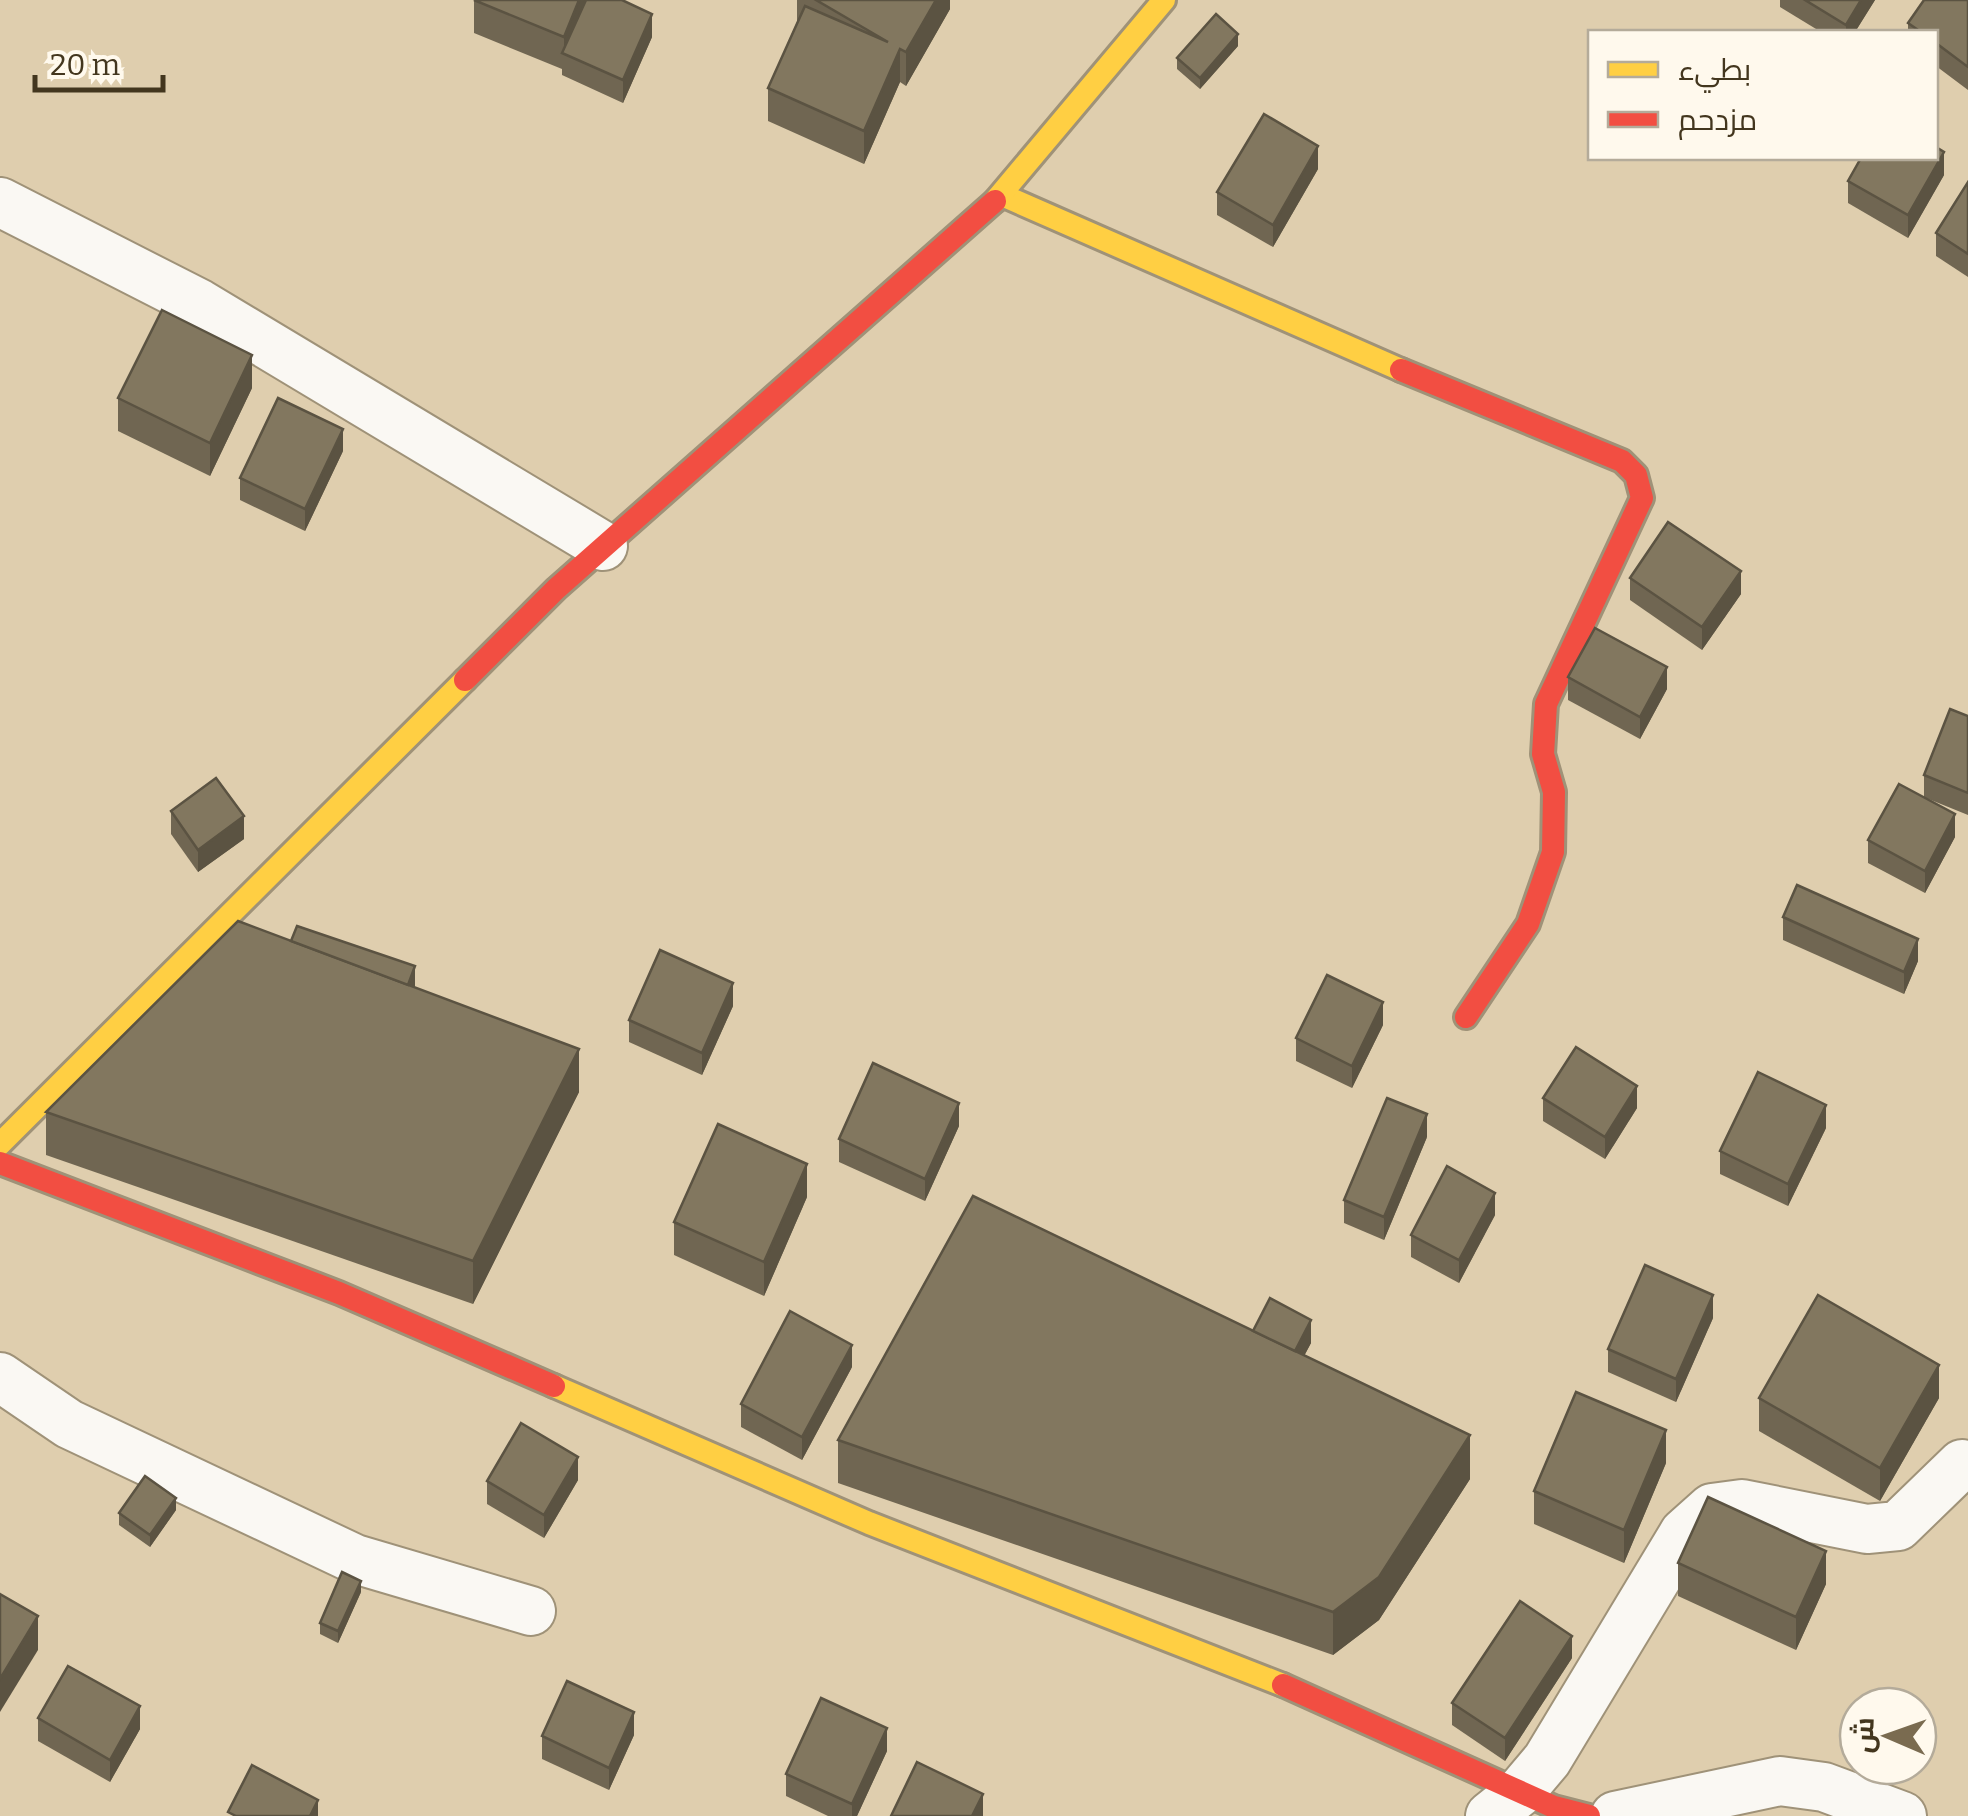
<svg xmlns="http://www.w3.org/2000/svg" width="1968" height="1816" font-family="Bitter,Cairo,serif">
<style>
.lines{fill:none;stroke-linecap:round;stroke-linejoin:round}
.street-casing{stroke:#9f9278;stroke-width:52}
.slow-casing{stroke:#9f9278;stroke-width:28}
.jam-casing{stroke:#9f9278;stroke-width:28}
.street{stroke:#faf8f3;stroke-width:48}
.slow{stroke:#ffcf43;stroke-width:22}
.jam{stroke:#f24e42;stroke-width:22}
.wall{fill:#706652}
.shaded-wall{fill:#5b5342}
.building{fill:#82775f;stroke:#5b5342;stroke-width:2.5}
</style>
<rect width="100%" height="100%" fill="#dfceae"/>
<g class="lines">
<defs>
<g id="street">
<polyline points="0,202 200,304 603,546"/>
<polyline points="0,1377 69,1424 355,1559 531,1611"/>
<polyline points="1490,1816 1520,1792 1547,1760 1684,1533 1712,1508 1742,1504 1867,1529 1898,1526 1962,1464"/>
<polyline points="1615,1816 1780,1781 1824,1787 1902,1816"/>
</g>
<g id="slow">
<polyline points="1002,195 1401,370"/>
<polyline points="995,201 1164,0"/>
<polyline points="0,1144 465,680"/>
<polyline points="554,1386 869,1523 1283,1685"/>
</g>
<g id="jam">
<polyline points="1401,370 1622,461 1636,475 1642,498 1546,704 1543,754 1554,792 1553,852 1528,924 1466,1017"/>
<polyline points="465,680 556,589 995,201"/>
<polyline points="0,1163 339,1293 554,1386"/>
<polyline points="1283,1685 1554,1807 1589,1816"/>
</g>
</defs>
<use href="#street" class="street-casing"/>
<use href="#slow" class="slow-casing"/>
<use href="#jam" class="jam-casing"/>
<use href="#street" class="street"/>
<use href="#slow" class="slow"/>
<use href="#jam" class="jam"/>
</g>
<g class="wall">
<polygon points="474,0 652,37 623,103 562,75 562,69 474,33"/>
<polygon points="797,0 950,0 950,9 906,86 900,82 864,164 768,121 768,88 797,22"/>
<polygon points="1780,0 1875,0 1855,32 1821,32 1780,7"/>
<polygon points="1968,0 1968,90 1936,66 1936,32 1908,32 1908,23"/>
<polygon points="1238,46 1200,89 1177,69 1177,58"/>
<polygon points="1318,169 1273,247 1217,215 1217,192"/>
<polygon points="1944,175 1908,238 1848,203 1848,181"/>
<polygon points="1968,182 1968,277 1936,256 1936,233"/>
<polygon points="252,388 210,476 118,431 118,398"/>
<polygon points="343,451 305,531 240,500 240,478"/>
<polygon points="1630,578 1741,594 1702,650 1630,600"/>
<polygon points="1568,677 1667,689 1640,739 1568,700"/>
<polygon points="1968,716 1968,815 1926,798 1955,837 1925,893 1868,863 1868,840 1924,797 1924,775"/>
<polygon points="171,811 244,839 198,872 171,834"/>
<polygon points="1783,917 1918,961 1904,994 1783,940"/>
<polygon points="415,988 579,1092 473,1304 46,1155 46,1112"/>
<polygon points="733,1006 702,1075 629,1042 629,1020"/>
<polygon points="1383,1025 1352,1088 1296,1061 1296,1038"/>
<polygon points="1543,1098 1637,1108 1605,1159 1543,1121"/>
<polygon points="959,1126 925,1201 839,1162 839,1139"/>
<polygon points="1826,1128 1788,1206 1720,1174 1720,1151"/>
<polygon points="1427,1137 1384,1240 1344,1223 1344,1200"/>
<polygon points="807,1197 764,1296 674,1255 674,1222"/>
<polygon points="1495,1215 1459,1283 1411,1257 1411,1235"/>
<polygon points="1713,1318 1676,1402 1608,1372 1608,1349"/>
<polygon points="1253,1331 1311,1343 1304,1356 1470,1479 1379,1620 1333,1655 838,1483 838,1440"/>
<polygon points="852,1367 802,1460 741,1427 741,1404"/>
<polygon points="1759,1398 1939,1398 1880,1501 1759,1431"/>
<polygon points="1666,1463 1624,1563 1534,1524 1534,1491"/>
<polygon points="578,1480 544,1538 487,1504 487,1481"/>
<polygon points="176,1510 150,1547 119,1525 119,1513"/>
<polygon points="1678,1563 1826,1584 1796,1650 1678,1596"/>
<polygon points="361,1592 338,1643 320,1634 320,1623"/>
<polygon points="1572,1658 1505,1761 1452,1725 1452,1703"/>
<polygon points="38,1718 140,1729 110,1782 38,1741"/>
<polygon points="634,1735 609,1790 542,1759 542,1736"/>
<polygon points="887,1751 857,1816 828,1816 786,1796 786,1774"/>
</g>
<g class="shaded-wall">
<polygon points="579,0 592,0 564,53 564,37"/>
<polygon points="936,0 950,0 950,9 906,86 906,52"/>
<polygon points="1861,0 1875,0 1855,32 1846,32 1846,25"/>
<polygon points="652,14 652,37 623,103 623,80"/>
<polygon points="1238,34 1238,46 1200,89 1200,78"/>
<polygon points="900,49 900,82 864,164 864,131"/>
<polygon points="1318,146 1318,169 1273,247 1273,225"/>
<polygon points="1944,152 1944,175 1908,238 1908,215"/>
<polygon points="252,355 252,388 210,476 210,443"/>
<polygon points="343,429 343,451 305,531 305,509"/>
<polygon points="1741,571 1741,594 1702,650 1702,627"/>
<polygon points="1667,667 1667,689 1640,739 1640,717"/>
<polygon points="1955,814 1955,837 1925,893 1925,871"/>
<polygon points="244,816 244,839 198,872 198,850"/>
<polygon points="1918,939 1918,961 1904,994 1904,972"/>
<polygon points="415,966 415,989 404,999"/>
<polygon points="733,983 733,1006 702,1075 702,1053"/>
<polygon points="1383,1002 1383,1025 1352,1088 1352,1066"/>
<polygon points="579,1049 579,1092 473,1304 473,1261"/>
<polygon points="1637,1086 1637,1108 1605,1159 1605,1137"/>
<polygon points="959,1103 959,1126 925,1201 925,1179"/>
<polygon points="1826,1105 1826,1128 1788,1206 1788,1184"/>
<polygon points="1427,1114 1427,1137 1384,1240 1384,1217"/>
<polygon points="807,1164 807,1197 764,1296 764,1262"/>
<polygon points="1495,1193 1495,1215 1459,1283 1459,1260"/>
<polygon points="1713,1295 1713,1318 1676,1402 1676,1379"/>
<polygon points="1311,1320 1311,1343 1289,1384 1289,1362"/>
<polygon points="852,1345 852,1367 802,1460 802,1437"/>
<polygon points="1939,1365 1939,1398 1880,1501 1880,1468"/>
<polygon points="1666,1430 1666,1463 1624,1563 1624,1530"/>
<polygon points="1470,1435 1470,1479 1379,1620 1333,1655 1333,1612"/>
<polygon points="578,1457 578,1480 544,1538 544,1515"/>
<polygon points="176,1498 176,1510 150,1547 150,1535"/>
<polygon points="1826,1551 1826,1584 1796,1650 1796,1617"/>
<polygon points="361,1581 361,1592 338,1643 338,1631"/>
<polygon points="38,1616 38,1650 0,1712 0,1679"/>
<polygon points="1572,1636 1572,1658 1505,1761 1505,1738"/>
<polygon points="140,1706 140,1729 110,1782 110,1760"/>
<polygon points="634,1712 634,1735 609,1790 609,1768"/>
<polygon points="887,1728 887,1751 857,1816 852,1816 852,1804"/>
<polygon points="983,1794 983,1816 972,1816"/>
<polygon points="318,1800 318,1816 310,1816"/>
</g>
<g class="building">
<polygon points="474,0 579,0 564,37"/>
<polygon points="586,0 622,0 652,14 623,80 562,53"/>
<polygon points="816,0 936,0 906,52 900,49 864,131 768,88 805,6 888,42"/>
<polygon points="1805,0 1861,0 1846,25"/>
<polygon points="1924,0 1968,0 1968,67 1936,43 1936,32 1921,32 1908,23"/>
<polygon points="1216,14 1238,34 1200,78 1177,58"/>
<polygon points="1264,114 1318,146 1273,225 1217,192"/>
<polygon points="1936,147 1944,152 1908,215 1848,181 1861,158 1936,158"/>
<polygon points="1968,182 1968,254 1936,233"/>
<polygon points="162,310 252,355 210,443 118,398"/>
<polygon points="278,398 343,429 305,509 240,478"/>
<polygon points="1668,522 1741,571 1702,627 1630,578"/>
<polygon points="1595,628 1667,667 1640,717 1568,677"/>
<polygon points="1950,709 1968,716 1968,793 1924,775"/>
<polygon points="216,778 244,816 198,850 171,811"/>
<polygon points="1899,784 1955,814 1925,871 1868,840"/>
<polygon points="1797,885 1918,939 1904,972 1783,917"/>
<polygon points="238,921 579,1049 473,1261 46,1112"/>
<polygon points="297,926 415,966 408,985 291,941"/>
<polygon points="660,950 733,983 702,1053 629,1020"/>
<polygon points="1327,975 1383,1002 1352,1066 1296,1038"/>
<polygon points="1576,1047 1637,1086 1605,1137 1543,1098"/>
<polygon points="873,1063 959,1103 925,1179 839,1139"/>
<polygon points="1758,1072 1826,1105 1788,1184 1720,1151"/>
<polygon points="1387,1098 1427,1114 1384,1217 1344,1200"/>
<polygon points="718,1124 807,1164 764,1262 674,1222"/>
<polygon points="1447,1166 1495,1193 1459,1260 1411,1235"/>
<polygon points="973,1196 1470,1435 1379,1577 1333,1612 838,1440"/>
<polygon points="1645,1265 1713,1295 1676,1379 1608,1349"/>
<polygon points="1818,1295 1939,1365 1880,1468 1759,1398"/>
<polygon points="1270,1298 1311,1320 1295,1351 1253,1331"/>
<polygon points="790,1311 852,1345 802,1437 741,1404"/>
<polygon points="1576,1392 1666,1430 1624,1530 1534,1491"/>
<polygon points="521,1423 578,1457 544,1515 487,1481"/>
<polygon points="145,1476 176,1498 150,1535 119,1513"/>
<polygon points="1708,1497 1826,1551 1796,1617 1678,1563"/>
<polygon points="342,1572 361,1581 338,1631 320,1623"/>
<polygon points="0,1594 38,1616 0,1679"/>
<polygon points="1520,1601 1572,1636 1505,1738 1452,1703"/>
<polygon points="68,1666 140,1706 110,1760 38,1718"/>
<polygon points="567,1681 634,1712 609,1768 542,1736"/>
<polygon points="821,1698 887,1728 852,1804 786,1774"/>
<polygon points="917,1762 983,1794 972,1816 891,1816"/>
<polygon points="252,1765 318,1800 310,1816 236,1816 228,1812"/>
</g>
<rect x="1588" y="30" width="350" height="130" fill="#fff9ed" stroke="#b4ab9a" stroke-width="2.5"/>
<rect x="1608" y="62" width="50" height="15" fill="#ffcf43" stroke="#b4ab9a" stroke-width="2.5"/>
<text x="1678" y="80" font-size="30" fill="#43361e">بطيء</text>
<rect x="1608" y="112" width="50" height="15" fill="#f24e42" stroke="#b4ab9a" stroke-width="2.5"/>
<text x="1678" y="130" font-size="30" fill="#43361e">مزدحم</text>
<g transform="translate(1888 1736) rotate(272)"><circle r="48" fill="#fff9ed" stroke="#b4ab9a" stroke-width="2.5"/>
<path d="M0-8L18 38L0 25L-18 38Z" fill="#7a6b50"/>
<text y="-15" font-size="28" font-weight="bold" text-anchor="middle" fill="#43361e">ش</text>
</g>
<path d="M35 75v15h128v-15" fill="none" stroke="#43361e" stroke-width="5"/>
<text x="50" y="75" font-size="30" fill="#43361e" stroke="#fff9ed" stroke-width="8" paint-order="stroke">20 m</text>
</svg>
